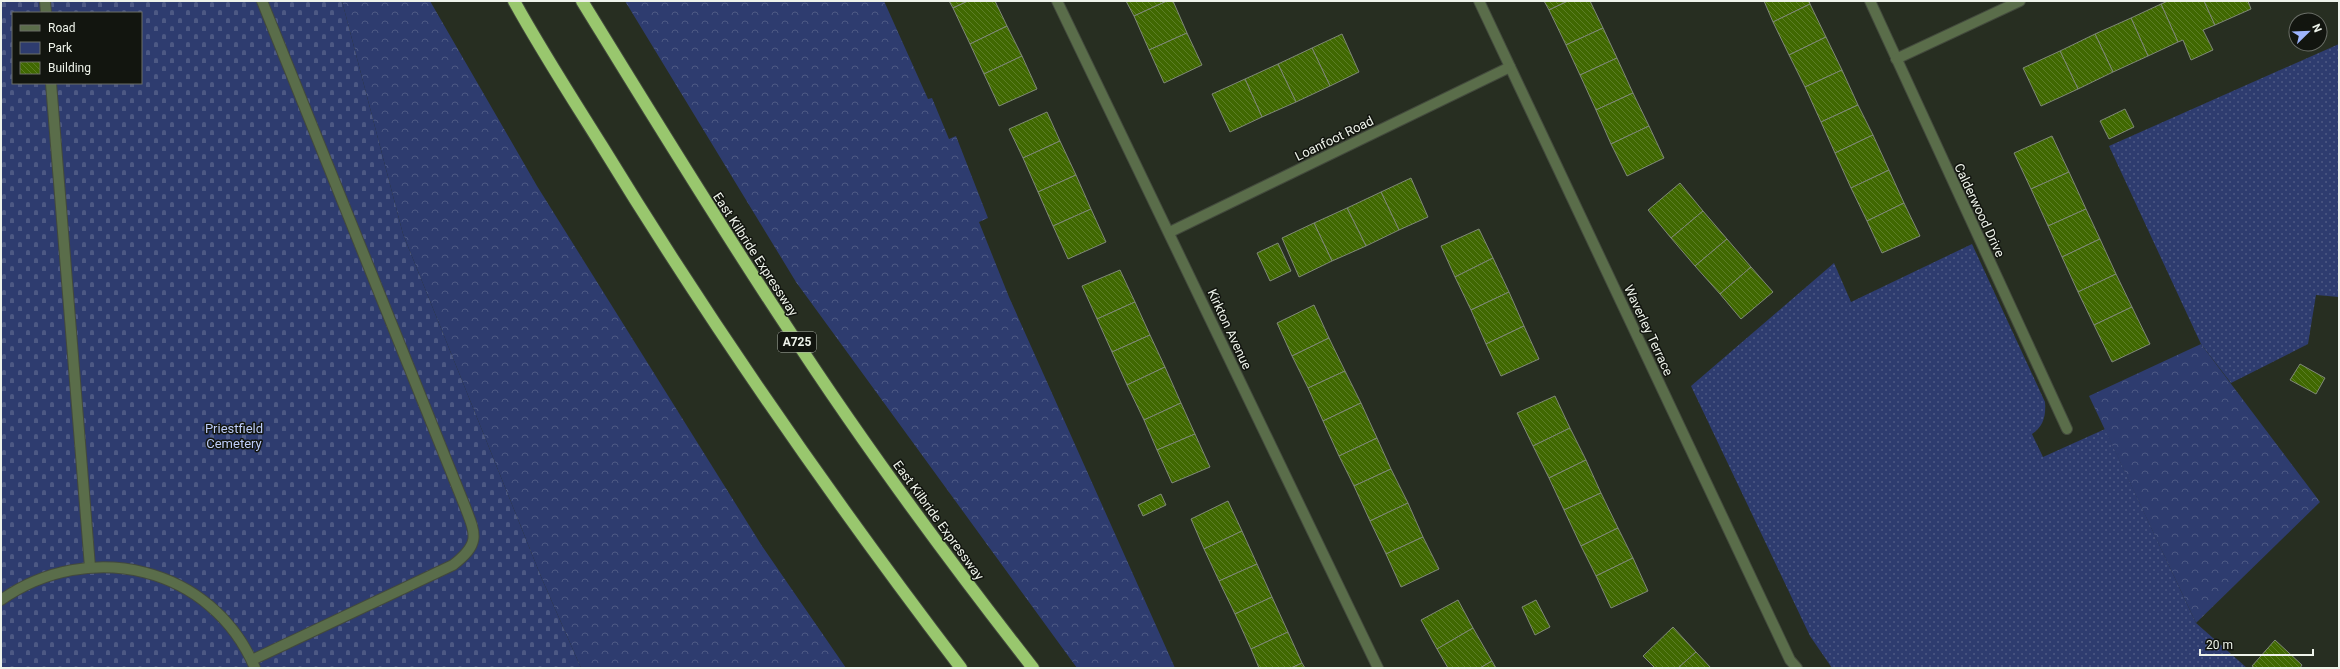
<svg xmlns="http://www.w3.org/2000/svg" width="2340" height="669" font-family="Roboto,sans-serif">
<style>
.green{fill:url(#green-dots)}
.forest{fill:url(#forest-crowns)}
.cemetery{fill:url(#cemetery-stones);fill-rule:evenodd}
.building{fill:url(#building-back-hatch);stroke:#7f8878}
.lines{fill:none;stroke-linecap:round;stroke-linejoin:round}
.minor-casing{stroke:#434a3d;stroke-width:12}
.highway-casing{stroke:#434a3d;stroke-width:14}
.minor{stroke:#5a6d4a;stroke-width:10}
.highway{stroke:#99c76e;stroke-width:12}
.labels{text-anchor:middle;stroke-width:3;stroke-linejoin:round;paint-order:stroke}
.shield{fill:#12150f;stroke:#acb0a8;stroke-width:1}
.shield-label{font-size:12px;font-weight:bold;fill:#eef3ea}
.street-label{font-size:13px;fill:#eef3ea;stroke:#12150f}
.park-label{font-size:13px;fill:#bdccf8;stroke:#12150f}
</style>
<defs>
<pattern id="green-dots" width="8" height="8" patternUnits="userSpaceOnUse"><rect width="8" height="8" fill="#2e3c6f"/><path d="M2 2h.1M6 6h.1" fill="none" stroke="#4d5984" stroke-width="1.8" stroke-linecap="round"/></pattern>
<pattern id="forest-crowns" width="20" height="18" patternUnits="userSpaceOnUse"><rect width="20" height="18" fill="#2e3c6f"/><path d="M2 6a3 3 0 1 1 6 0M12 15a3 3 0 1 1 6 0" fill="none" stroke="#4d5984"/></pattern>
<pattern id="cemetery-stones" width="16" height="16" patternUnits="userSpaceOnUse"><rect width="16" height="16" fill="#2e3c6f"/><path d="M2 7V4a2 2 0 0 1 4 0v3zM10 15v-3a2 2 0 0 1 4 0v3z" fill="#4d5984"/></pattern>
<pattern id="building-back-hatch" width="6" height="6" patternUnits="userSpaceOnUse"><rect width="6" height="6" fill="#406801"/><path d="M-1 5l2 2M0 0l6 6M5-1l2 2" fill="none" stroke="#5c7e26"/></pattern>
</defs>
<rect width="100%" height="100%" fill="#272e21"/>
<g class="green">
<polygon points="2339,44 2339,297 2316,295 2308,344 2231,383 2201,344 2109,146"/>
<path d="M1972 244 2045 402C2046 415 2044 426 2032 434L2043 457 2105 429 2196 623 2247 668H1832L1810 636 1691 386 1834 263 1851 302Z"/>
</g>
<g class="forest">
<polygon points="342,1 430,1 537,186 762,546 846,668 581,668 542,579 403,234"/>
<polygon points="625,1 884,1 928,99 932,98 949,139 956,136 988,218 979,222 1009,297 1175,668 1077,668 796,282"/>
<polygon points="2201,344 2320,502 2196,623 2089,396"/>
</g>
<path class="cemetery" d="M1 1H342L403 234 542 579 581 668H1ZM13 13H141V83H13Z"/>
<g class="building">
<polygon points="949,1 968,1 953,8"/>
<polygon points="968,1 995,1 1007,26 970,44 953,8"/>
<polygon points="1126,1 1167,1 1134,16"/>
<polygon points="1167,1 1173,1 1187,33 1149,50 1134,16"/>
<polygon points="1544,1 1568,1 1549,10"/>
<polygon points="1568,1 1590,1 1603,28 1566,45 1549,10"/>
<polygon points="1764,1 1809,1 1810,4 1773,22"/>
<polygon points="2168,1 2204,1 2215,25 2203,30 2213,50 2191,60 2183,40 2178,42 2161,4"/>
<polygon points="2204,1 2248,1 2251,9 2215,25"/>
<polygon points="1810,4 1826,37 1789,55 1773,22"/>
<polygon points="2161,4 2178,42 2148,56 2131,18"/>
<polygon points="2131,18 2148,56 2113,72 2095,34"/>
<polygon points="1007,26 1022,56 984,74 970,44"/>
<polygon points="1603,28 1617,58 1580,75 1566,45"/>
<polygon points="1187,33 1202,65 1164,83 1149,50"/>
<polygon points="1342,34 1359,72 1330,86 1312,48"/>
<polygon points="2095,34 2113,72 2078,89 2060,51"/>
<polygon points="1826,37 1842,70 1805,87 1789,55"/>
<polygon points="1312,48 1330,86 1296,102 1278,64"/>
<polygon points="2060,51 2078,89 2041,106 2023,68"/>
<polygon points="1022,56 1037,89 999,106 984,74"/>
<polygon points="1617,58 1633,93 1596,110 1580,75"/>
<polygon points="1278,64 1296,102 1262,117 1245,79"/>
<polygon points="1842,70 1858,105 1821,122 1805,87"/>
<polygon points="1245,79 1262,117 1230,132 1212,94"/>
<polygon points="1633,93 1649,126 1611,144 1596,110"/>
<polygon points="1858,105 1873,135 1835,153 1821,122"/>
<polygon points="2125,109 2134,127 2109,139 2100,121"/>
<polygon points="1047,112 1060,141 1023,158 1009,129"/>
<polygon points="1649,126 1664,158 1627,176 1611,144"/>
<polygon points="1873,135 1889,170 1851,188 1835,153"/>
<polygon points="2052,136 2069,172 2031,189 2014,153"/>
<polygon points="1060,141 1076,175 1038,192 1023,158"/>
<polygon points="1889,170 1904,203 1867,221 1851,188"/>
<polygon points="2069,172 2086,209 2048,226 2031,189"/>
<polygon points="1076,175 1091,209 1053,226 1038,192"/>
<polygon points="1411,178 1428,217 1399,230 1381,192"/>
<polygon points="1680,183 1703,211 1671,238 1648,210"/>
<polygon points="1381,192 1399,230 1366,246 1347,208"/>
<polygon points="1904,203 1920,236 1882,253 1867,221"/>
<polygon points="1347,208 1366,246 1332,261 1314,223"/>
<polygon points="1091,209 1106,242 1068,259 1053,226"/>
<polygon points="2086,209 2100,239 2062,257 2048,226"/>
<polygon points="1703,211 1727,239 1695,266 1671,238"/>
<polygon points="1314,223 1332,261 1299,277 1282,238"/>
<polygon points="1479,229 1493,258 1455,277 1441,246"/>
<polygon points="1727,239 1751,267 1720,294 1695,266"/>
<polygon points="2100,239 2116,274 2078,292 2062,257"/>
<polygon points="1278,243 1291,271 1270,281 1257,253"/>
<polygon points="1493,258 1509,292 1471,310 1455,277"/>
<polygon points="1751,267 1773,292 1741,319 1720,294"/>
<polygon points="1120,270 1135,302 1097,319 1082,286"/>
<polygon points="2116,274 2132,307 2094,325 2078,292"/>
<polygon points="1509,292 1524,326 1486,344 1471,310"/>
<polygon points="1135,302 1150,335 1112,352 1097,319"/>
<polygon points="1314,305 1329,338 1292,356 1277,323"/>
<polygon points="2132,307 2150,344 2112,362 2094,325"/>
<polygon points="1524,326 1539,359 1501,376 1486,344"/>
<polygon points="1150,335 1165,367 1127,385 1112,352"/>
<polygon points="1329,338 1345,371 1308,388 1292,356"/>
<polygon points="2300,364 2325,378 2316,394 2290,380"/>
<polygon points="1165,367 1181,403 1144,420 1127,385"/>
<polygon points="1345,371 1361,403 1323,421 1308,388"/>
<polygon points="1555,396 1570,428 1533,446 1517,413"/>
<polygon points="1181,403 1195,434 1157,450 1144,420"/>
<polygon points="1361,403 1377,438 1339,456 1323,421"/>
<polygon points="1570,428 1586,460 1549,478 1533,446"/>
<polygon points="1195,434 1210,467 1172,483 1157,450"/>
<polygon points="1377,438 1391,469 1354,486 1339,456"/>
<polygon points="1586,460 1601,493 1564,510 1549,478"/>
<polygon points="1391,469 1408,503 1370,521 1354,486"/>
<polygon points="1601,493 1618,528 1581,546 1564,510"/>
<polygon points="1161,494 1166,505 1143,516 1138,505"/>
<polygon points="1228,501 1242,531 1204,549 1191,519"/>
<polygon points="1408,503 1423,537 1386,554 1370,521"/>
<polygon points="1618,528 1633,558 1596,576 1581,546"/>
<polygon points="1242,531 1257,564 1219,581 1204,549"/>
<polygon points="1423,537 1439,569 1401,587 1386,554"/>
<polygon points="1633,558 1648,591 1611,608 1596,576"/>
<polygon points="1257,564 1272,597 1235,614 1219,581"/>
<polygon points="1272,597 1288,632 1251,649 1235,614"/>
<polygon points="1458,600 1473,628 1437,649 1421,620"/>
<polygon points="1536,600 1550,627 1535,635 1522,607"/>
<polygon points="1673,627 1696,652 1678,668 1655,668 1643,656"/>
<polygon points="1473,628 1492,661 1480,668 1448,668 1437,649"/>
<polygon points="1288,632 1302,663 1291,668 1259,668 1251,649"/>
<polygon points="2275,640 2302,665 2300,668 2255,668 2252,666"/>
<polygon points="1696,652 1711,668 1678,668"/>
<polygon points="1492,661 1496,668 1480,668"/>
<polygon points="1302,663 1305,668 1291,668"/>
</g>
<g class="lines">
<defs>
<g id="minor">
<polyline points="45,1 46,13"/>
<polyline points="1057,1 1378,668"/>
<polyline points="1479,1 1790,660 1797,668"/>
<polyline points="1870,1 2067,429"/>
<polyline points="1896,59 2020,1"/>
<polyline points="51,83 90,567"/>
<polyline points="1170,232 1510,67"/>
<path d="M1 600C89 538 212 566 255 668"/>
<path d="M252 660 453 565C481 543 476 535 464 504L262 1"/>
</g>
<g id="highway">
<path d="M514 1C541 50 572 98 602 146 712 326 833 500 961 668"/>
<path d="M582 1C649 110 716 220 787 327 863 444 947 558 1033 668"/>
</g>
</defs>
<use href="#minor" class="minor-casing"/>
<use href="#highway" class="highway-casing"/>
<use href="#minor" class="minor"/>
<use href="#highway" class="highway"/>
</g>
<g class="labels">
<rect class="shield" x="778" y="332" width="38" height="20" rx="3"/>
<g class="shield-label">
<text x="797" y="346">A725</text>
</g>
<g class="street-label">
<text transform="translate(1334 138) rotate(-26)" y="5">Loanfoot Road</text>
<text transform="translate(1980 210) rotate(65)" y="5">Calderwood Drive</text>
<text transform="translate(756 254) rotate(57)" y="5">East Kilbride Expressway</text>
<text transform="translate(1230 329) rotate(65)" y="5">Kirkton Avenue</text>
<text transform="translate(1649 330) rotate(65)" y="5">Waverley Terrace</text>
<text transform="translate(939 520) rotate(54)" y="5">East Kilbride Expressway</text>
</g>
<g class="park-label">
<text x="234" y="433">Priestfield<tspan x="234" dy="15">Cemetery</tspan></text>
</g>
</g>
<rect width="2340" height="669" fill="none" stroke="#eef3ea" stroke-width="4"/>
<rect x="12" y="12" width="130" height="72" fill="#12150f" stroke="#6a6e67"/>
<rect x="20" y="25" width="20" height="6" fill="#5a6d4a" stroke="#6a6e67"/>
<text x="48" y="32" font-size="12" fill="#eef3ea">Road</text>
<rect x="20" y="42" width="20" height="12" fill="#2e3c6f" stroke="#6a6e67"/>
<text x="48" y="52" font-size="12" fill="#eef3ea">Park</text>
<rect x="20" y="62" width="20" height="12" fill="url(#building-back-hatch)" stroke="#6a6e67"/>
<text x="48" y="72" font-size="12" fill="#eef3ea">Building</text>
<g transform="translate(2308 32) rotate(67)"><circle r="19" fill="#12150f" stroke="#6a6e67"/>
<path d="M0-3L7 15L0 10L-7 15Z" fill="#9db4fd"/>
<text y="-6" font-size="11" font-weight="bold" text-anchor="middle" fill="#eef3ea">N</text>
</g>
<path d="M2200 649v6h113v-6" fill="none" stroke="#eef3ea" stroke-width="2"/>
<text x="2206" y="649" font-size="12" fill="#eef3ea" stroke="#12150f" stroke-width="3" paint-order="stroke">20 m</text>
</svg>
